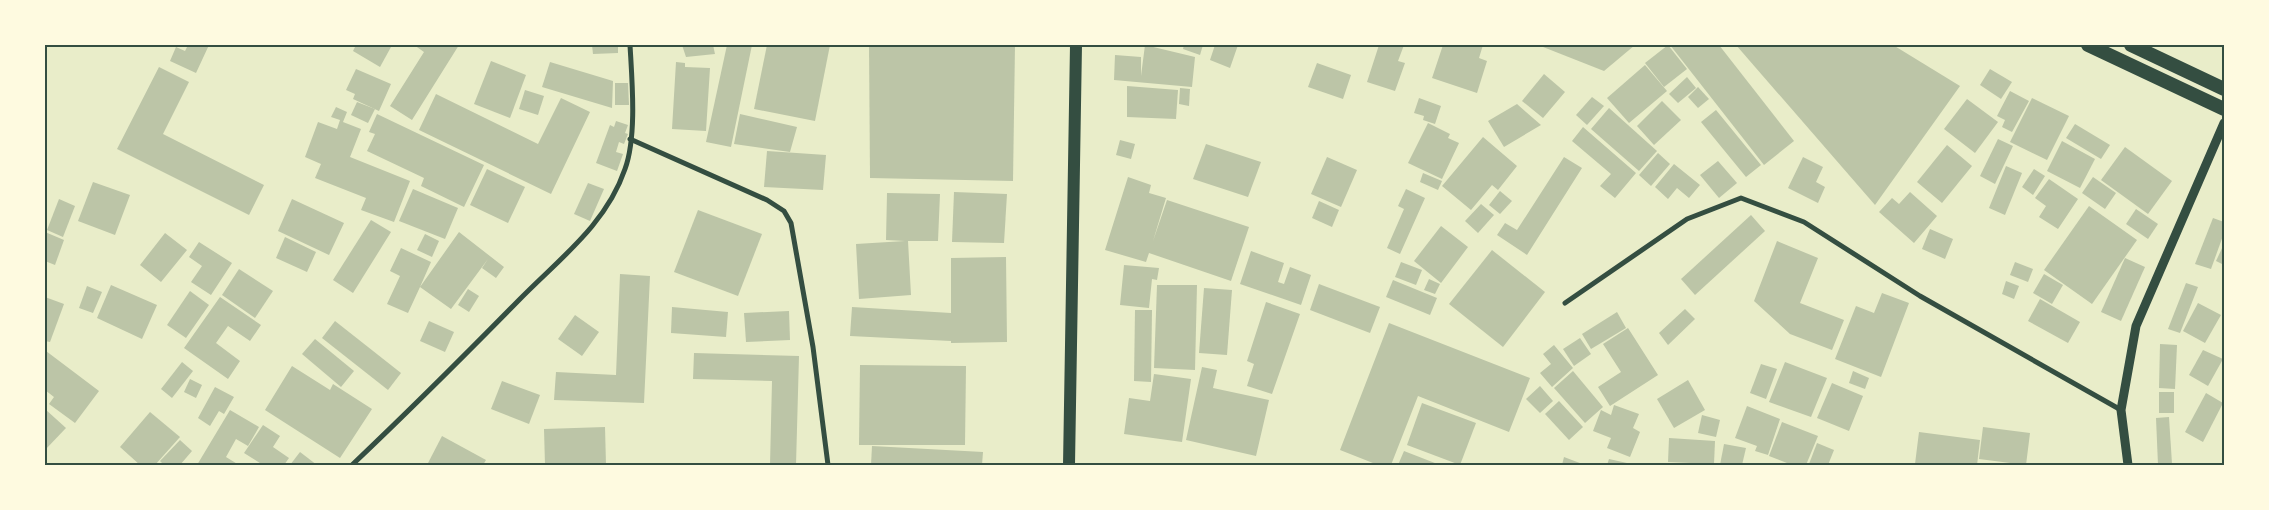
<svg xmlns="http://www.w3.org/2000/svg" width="2269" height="510" font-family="Raleway,sans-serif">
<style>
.building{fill:#bcc5a7}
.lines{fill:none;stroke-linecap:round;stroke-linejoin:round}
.minor{stroke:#344e41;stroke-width:5}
.tertiary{stroke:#344e41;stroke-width:9}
.primary{stroke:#344e41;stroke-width:12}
.trunk{stroke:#344e41;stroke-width:14}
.neatline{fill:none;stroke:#344e41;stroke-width:2}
</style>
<rect width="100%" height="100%" fill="#e9edc9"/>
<g class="building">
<polygon points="188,45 209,45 196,73 170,61 176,47 185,51"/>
<polygon points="356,45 387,45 391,47 380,67 353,51"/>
<polygon points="414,45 459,45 412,120 390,106 424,52"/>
<polygon points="592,45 618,45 618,53 593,54"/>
<polygon points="682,45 713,45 715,54 686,57"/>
<polygon points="727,45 752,45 731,147 706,142"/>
<polygon points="767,45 830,45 815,121 754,109"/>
<polygon points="869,45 1015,45 1013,181 870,178"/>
<polygon points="1145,45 1195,57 1192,87 1114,80 1115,55 1141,57 1141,76"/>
<polygon points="1184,45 1203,45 1200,55 1183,49"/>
<polygon points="1215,45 1238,45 1230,68 1210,60"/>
<polygon points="1379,45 1404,45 1398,61 1405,63 1395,91 1367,82"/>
<polygon points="1443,45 1483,45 1479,58 1487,61 1477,93 1432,78"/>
<polygon points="1538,45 1635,45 1604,71"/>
<polygon points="1668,45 1687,69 1664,87 1645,63"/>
<polygon points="1670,45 1719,45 1794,141 1764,165"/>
<polygon points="1736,45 1893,45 1960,86 1875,205"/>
<polygon points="491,61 526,75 510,118 474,104"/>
<polygon points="550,62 613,81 612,108 542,87"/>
<polygon points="676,62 685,63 685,67 710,68 706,131 672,129"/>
<polygon points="1317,63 1351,75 1343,99 1308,87"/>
<polygon points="1645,65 1667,91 1629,123 1607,98"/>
<polygon points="159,67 189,82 163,134 264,185 249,215 117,149"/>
<polygon points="356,69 391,84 379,111 353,99 355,94 346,90"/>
<polygon points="1990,69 2012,82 2001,99 1980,85"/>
<polygon points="1544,74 1565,92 1543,118 1522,101"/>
<polygon points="1687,77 1696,88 1678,103 1669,94"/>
<polygon points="615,83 628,83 629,105 615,105"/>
<polygon points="1127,86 1178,90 1176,119 1127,117"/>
<polygon points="1698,87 1709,99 1698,108 1688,97"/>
<polygon points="1180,88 1190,89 1189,106 1179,104"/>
<polygon points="525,90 544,96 538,115 519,109"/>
<polygon points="2010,91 2029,101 2012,132 2002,127 2005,120 1997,116"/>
<polygon points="436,94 538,144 561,98 590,112 551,194 419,130"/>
<polygon points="1592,97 1604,106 1587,125 1576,115"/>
<polygon points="1419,98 1441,106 1435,124 1423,120 1424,116 1414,113"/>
<polygon points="2032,98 2069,116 2047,160 2010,142"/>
<polygon points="1967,99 1998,122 1975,153 1944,129"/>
<polygon points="1662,101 1681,120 1654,145 1637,126"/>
<polygon points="357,102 375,109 368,123 351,115"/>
<polygon points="1517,104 1541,125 1504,147 1488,121"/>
<polygon points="336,107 347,112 343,122 361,129 350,157 410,181 394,222 361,210 366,198 315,178 321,164 305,157 318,122 337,129 340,120 331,117"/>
<polygon points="1609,108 1657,151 1639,171 1591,129"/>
<polygon points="1716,110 1761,165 1746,177 1701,122"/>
<polygon points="377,114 484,165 464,207 421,186 424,178 367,151 375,134 369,132"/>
<polygon points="740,114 797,127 790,152 734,144"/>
<polygon points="616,121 628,125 625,133 628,134 624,144 619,142 616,152 623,154 617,171 596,163 610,125 614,127"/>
<polygon points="1428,123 1450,134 1448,138 1459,143 1442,179 1408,163"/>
<polygon points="2075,124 2110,145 2101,159 2066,138"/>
<polygon points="1583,127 1636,173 1615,198 1600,186 1611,174 1572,141"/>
<polygon points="1483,137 1517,166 1498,190 1492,185 1471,210 1442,186"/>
<polygon points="1998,139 2013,146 1995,184 1980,176"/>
<polygon points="1120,140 1135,144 1131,159 1116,155"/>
<polygon points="2062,141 2095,159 2080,188 2047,171"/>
<polygon points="1206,144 1261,162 1248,197 1193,179"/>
<polygon points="1947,145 1972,166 1942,203 1917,182"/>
<polygon points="2125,147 2172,181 2148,214 2101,180"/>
<polygon points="767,151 826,155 823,190 764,187"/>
<polygon points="1658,153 1670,164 1651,186 1639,175"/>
<polygon points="1327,157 1357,170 1341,207 1311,194"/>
<polygon points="1564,157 1582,168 1527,255 1497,235 1505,223 1517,230"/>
<polygon points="1803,157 1823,167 1816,182 1825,187 1818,203 1788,188"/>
<polygon points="1718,161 1737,183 1719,198 1700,175"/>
<polygon points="1674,164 1700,185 1689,198 1677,188 1668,199 1655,187"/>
<polygon points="2006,166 2022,173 2005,215 1989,208"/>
<polygon points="487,169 525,187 508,223 470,205"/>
<polygon points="2034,169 2045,176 2033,195 2022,187"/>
<polygon points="1423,173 1442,181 1438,190 1420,182"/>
<polygon points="1128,177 1151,185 1149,193 1166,198 1153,241 1167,200 1249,227 1231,281 1149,253 1146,262 1105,250"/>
<polygon points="2093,177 2116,193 2105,209 2082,193"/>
<polygon points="2049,179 2078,199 2058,229 2039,217 2046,206 2035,198"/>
<polygon points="93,182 130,195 115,235 78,221"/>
<polygon points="588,183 604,189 590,221 574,214"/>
<polygon points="413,189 458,208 445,239 399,221"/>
<polygon points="1406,189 1425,198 1400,254 1387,248 1404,209 1398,206"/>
<polygon points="1500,191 1512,201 1500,214 1489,205"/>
<polygon points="954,192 1007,194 1004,243 952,242"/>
<polygon points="1910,192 1937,216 1914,243 1879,212 1892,198 1899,204"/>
<polygon points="887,193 940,194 938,241 908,241 911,295 859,299 856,244 905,241 886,240"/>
<polygon points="59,199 75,206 63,237 47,230"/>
<polygon points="292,199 344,223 329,255 278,231"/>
<polygon points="1319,201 1339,210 1332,227 1312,218"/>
<polygon points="1481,204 1494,215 1478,233 1465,221"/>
<polygon points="2089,206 2137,240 2092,304 2044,270"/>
<polygon points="2136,209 2158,224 2148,239 2126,224"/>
<polygon points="698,210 762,234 738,296 674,272"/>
<polygon points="1751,215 1765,231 1695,295 1681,279"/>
<polygon points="2213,218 2224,222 2224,233 2211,269 2195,264"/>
<polygon points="371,220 391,232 353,293 333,280"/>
<polygon points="1441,226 1468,247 1441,283 1414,261"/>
<polygon points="1930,229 1953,239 1945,259 1922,249"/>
<polygon points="45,232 64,240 55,265 45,261"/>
<polygon points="459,232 504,267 496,278 482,268 488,259 451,309 420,287 408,313 387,304 400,276 390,271 401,248 431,262 420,287"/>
<polygon points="165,233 187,250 161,282 140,265"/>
<polygon points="425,234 439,241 432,257 417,250"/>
<polygon points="285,237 316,252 307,272 276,258"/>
<polygon points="1777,241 1818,258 1800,303 1844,320 1832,350 1790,334 1754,301"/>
<polygon points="199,242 232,263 211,295 191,282 202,266 189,257"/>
<polygon points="2224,244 2224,265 2216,261"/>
<polygon points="1492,250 1545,292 1503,347 1449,304"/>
<polygon points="1251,251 1284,263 1278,282 1284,284 1290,267 1311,275 1301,305 1240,284"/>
<polygon points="1006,257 1007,342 951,343 951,341 850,336 852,307 951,313 951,258"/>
<polygon points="2125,258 2145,267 2121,321 2101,312"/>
<polygon points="1401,262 1422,270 1416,285 1395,277"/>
<polygon points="2015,262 2033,269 2028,282 2010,275"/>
<polygon points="1124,265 1159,268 1157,280 1152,279 1149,308 1120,305"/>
<polygon points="239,269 273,291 255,318 222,295"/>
<polygon points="620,274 650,276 644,403 554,400 556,372 616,375"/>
<polygon points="2044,274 2063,285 2052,304 2033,293"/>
<polygon points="1429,279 1440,284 1435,294 1424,290"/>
<polygon points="1393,280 1437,298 1430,315 1386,297"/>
<polygon points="2006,281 2019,286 2014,299 2002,294"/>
<polygon points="2186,283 2198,287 2180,333 2168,329"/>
<polygon points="1319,284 1380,307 1370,333 1310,310"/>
<polygon points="111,285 157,305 142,339 97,318"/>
<polygon points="1157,285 1197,285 1195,370 1154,368"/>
<polygon points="87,286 102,292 93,313 79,308"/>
<polygon points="1204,288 1232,290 1227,355 1199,353"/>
<polygon points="468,289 479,296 469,312 458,305"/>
<polygon points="190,291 209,305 186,338 167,325"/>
<polygon points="1882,293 1909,303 1881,377 1835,359 1856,306 1874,313"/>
<polygon points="45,297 64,304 50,342 45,341"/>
<polygon points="220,297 261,325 250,341 228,326 216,343 240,361 228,379 184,348"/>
<polygon points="2040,299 2080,322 2068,343 2028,321"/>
<polygon points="1266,302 1300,314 1272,394 1247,386 1254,364 1247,361"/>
<polygon points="2198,303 2221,315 2205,343 2183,331"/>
<polygon points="672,307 728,312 726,337 671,333"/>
<polygon points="1685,309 1695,319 1668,345 1659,333"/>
<polygon points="1135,310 1152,310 1151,382 1134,381"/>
<polygon points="789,311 790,340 746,342 744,313"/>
<polygon points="1617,312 1626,328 1591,349 1582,334"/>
<polygon points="575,315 599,332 582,356 558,339"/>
<polygon points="335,321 401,373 388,390 322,338"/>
<polygon points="429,321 454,332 445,352 420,341"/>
<polygon points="1389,323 1530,378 1509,432 1418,396 1391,465 1378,465 1340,450"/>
<polygon points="1628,328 1658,375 1610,406 1598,387 1621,372 1603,344"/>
<polygon points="1580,338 1591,354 1574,366 1563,349"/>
<polygon points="315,339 354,371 341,387 302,354"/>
<polygon points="2160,344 2177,345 2175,389 2159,388"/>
<polygon points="1554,345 1573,368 1552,387 1540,373 1551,364 1543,354"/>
<polygon points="2203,350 2223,359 2208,386 2189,375"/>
<polygon points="46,351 99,391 75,423 49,404 54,397 45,390"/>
<polygon points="694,353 799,356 796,465 770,465 772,381 693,379"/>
<polygon points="182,362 193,371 172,398 161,389"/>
<polygon points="1785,362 1827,378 1811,417 1769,402"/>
<polygon points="1761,364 1777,369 1766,399 1750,393"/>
<polygon points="860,365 966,366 965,445 859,445"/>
<polygon points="292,366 330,390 333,384 372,409 340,458 265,410"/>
<polygon points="1202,367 1217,370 1213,388 1269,400 1256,456 1186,440"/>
<polygon points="1573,371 1603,407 1585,423 1554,388"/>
<polygon points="1853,371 1869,378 1865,389 1849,383"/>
<polygon points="1154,374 1191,379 1182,442 1124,434 1129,398 1150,401"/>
<polygon points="190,379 202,385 196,398 184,392"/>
<polygon points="1688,380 1705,410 1674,428 1657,399"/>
<polygon points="502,381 540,395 529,424 491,409"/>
<polygon points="1832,383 1863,396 1849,431 1817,418"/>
<polygon points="1540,386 1553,401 1540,413 1526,399"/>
<polygon points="215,387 234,397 224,414 219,411 210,426 198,418"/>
<rect x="2159" y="392" width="15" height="21"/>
<polygon points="2206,393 2223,403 2203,442 2185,432"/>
<polygon points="1559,401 1583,427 1569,440 1545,414"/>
<polygon points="1422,403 1476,423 1460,465 1407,445"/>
<polygon points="1614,405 1639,414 1633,428 1640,432 1630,457 1607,448 1611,438 1593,431 1601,410 1611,415"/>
<polygon points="1747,406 1780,419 1768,455 1755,451 1757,446 1735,438"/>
<polygon points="45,409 66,428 45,450"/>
<polygon points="230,410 259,427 248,446 236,439 226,457 239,465 197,465"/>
<polygon points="150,412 180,437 155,465 140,465 120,447"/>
<polygon points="1702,415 1720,420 1716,437 1698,433"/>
<polygon points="2169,417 2172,464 2158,465 2156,418"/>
<polygon points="1782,422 1818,436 1806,465 1792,465 1769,456"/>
<polygon points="263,425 280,436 273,447 289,458 284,465 263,465 244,453"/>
<polygon points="605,427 606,465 545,465 544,429"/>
<polygon points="1983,427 2030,433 2026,465 1979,459"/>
<polygon points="1919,432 1980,440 1977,465 1915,464"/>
<polygon points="442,436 486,460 483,465 427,465"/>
<polygon points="1669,438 1715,441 1714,464 1668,462"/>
<polygon points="180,440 192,451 180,465 164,465 160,461"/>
<polygon points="1817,443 1834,450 1828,465 1809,464"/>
<polygon points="1724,444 1746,448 1742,465 1720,465"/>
<polygon points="872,446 983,452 982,465 871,465"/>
<polygon points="1404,451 1440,465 1398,465"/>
<polygon points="300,452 317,465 290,465"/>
<polygon points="1564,457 1585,465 1562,465"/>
<polygon points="1609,459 1627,463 1626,465 1607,465"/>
</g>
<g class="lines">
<g class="minor">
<polyline points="630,139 767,200 784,211 791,223 813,347 828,465"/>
<polyline points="1565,303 1687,219 1741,198 1804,222 1920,296 2121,410"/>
<path d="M352 465C409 411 464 356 519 300 559 259 606 225 625 169 637 136 632 81 630 45"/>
</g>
<polyline class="tertiary" points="2128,465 2121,410 2136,326 2224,123"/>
<polyline class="primary" points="1069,465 1076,45"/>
<g class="trunk">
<polyline points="2088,45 2224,109"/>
<polyline points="2131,45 2224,89"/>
</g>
</g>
<rect width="2269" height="510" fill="none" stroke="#fefae0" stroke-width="92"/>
<rect x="46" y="46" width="2177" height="418" class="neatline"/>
</svg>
